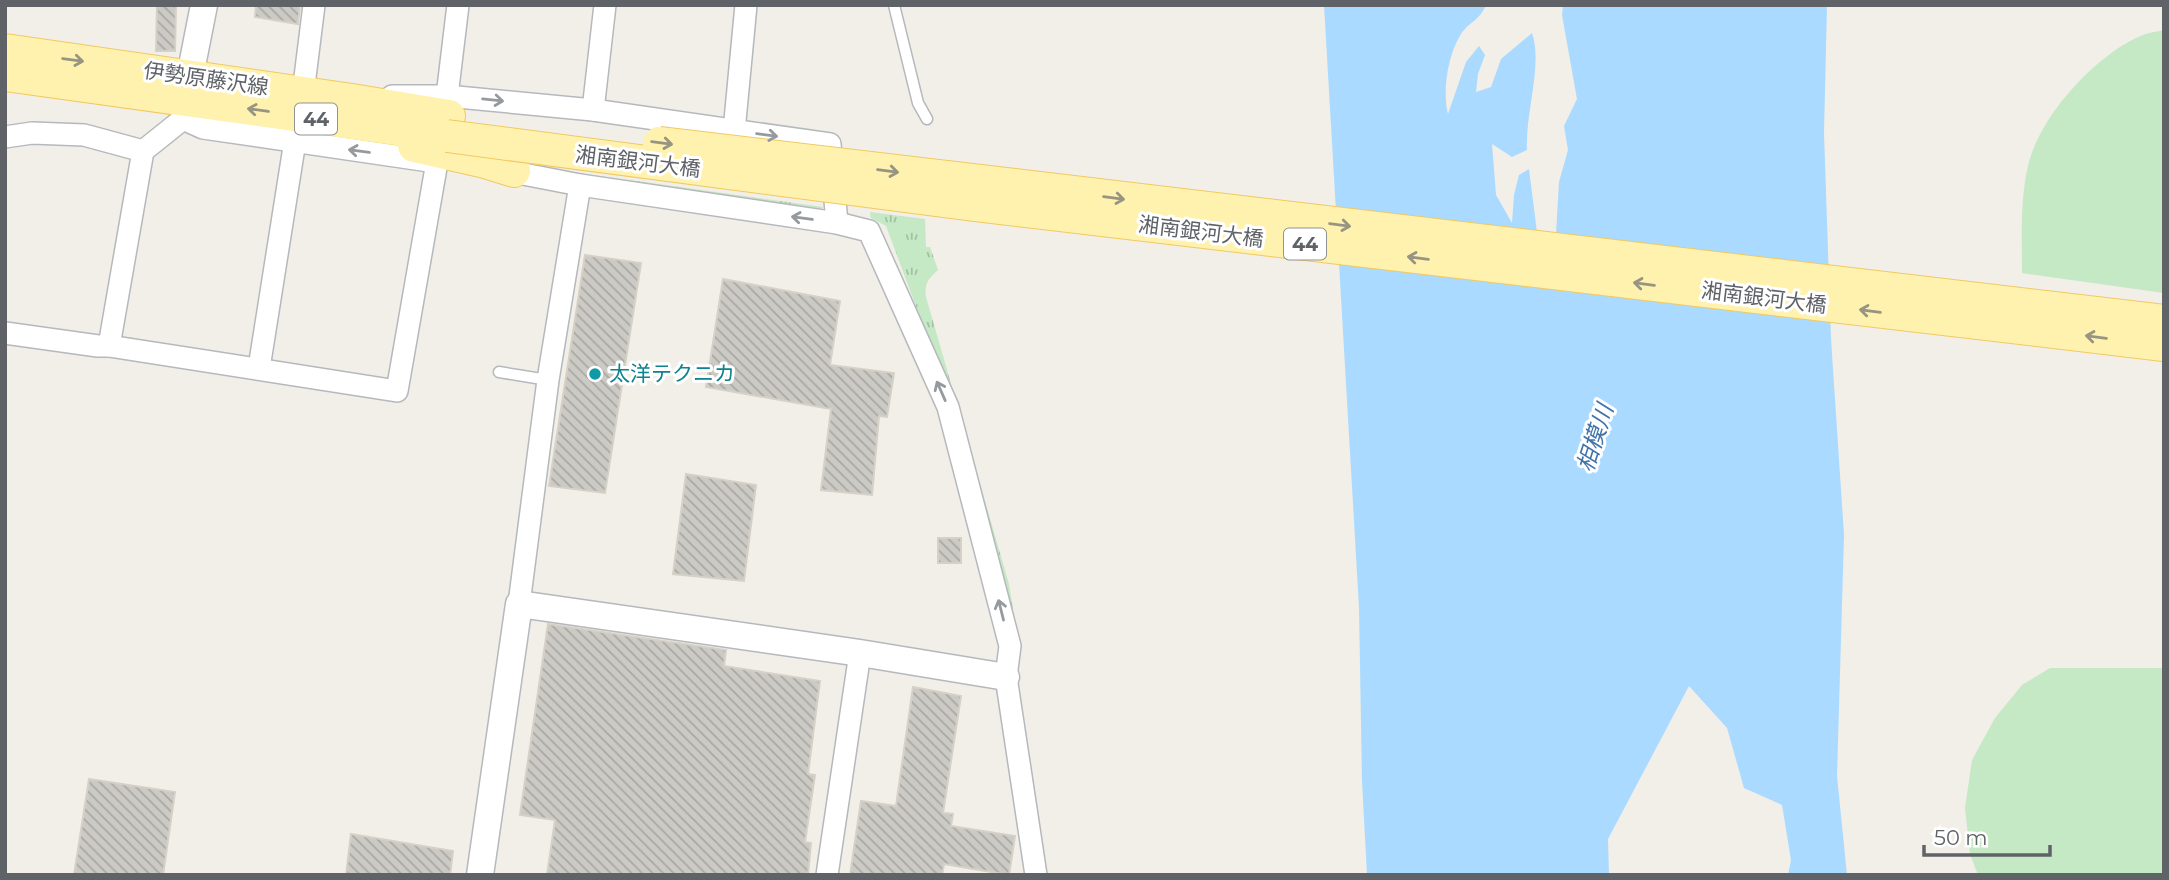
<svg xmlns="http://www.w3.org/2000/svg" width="2169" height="880" font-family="Montserrat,'Noto Sans JP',sans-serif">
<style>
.grass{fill:url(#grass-tufts)}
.park{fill:#c5e8c5}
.water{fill:#aadaff}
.building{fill:url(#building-back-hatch);stroke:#d6d1c6;stroke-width:2}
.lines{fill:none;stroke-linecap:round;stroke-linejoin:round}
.service-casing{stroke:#b5b8bc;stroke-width:13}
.minor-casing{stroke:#b5b8bc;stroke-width:24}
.tertiary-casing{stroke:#b5b8bc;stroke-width:29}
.primary-casing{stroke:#f2c960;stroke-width:34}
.service{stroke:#fff;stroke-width:10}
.minor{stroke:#fff;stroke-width:21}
.tertiary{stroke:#fff;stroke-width:26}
.primary{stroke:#fff2af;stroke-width:32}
.primary-bridge-casing{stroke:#f2c960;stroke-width:34;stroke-linecap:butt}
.primary-bridge{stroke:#fff2af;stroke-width:32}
.oneway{stroke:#979581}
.oneway2{stroke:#979a9d}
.culture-dot{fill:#0f9aa8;stroke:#fff;stroke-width:2.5}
.labels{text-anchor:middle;stroke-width:6;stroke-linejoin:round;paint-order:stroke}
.shield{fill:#fff;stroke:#8f9295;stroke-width:2}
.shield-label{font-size:19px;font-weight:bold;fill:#5f6368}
.street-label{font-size:21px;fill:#5f6368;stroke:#fff}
.culture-label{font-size:21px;fill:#0d838f;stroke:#fff;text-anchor:start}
.water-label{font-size:23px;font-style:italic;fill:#4174aa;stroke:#fff}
</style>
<defs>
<pattern id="grass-tufts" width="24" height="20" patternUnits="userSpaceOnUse" patternTransform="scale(1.75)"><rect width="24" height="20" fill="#c5e8c5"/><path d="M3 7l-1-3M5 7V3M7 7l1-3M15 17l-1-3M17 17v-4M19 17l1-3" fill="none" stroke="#a3c0a4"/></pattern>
<pattern id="building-back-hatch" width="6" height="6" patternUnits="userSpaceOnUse" patternTransform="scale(1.75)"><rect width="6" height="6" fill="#cccac5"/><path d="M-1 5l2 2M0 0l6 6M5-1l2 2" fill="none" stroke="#a9a8a4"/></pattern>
</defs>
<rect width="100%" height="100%" fill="#f1efe8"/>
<g class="grass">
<polygon points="586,174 823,207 820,210 584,178"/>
<path d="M870 212 925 219 926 247H930L938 270C928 279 924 284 926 297L1009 584 1013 609 1008 610 944 381 886 226 871 218Z"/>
</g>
<g class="park">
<path d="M2164 30V293L2022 273C2022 238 2020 200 2028 166 2039 117 2093 58 2138 37 2146 33 2155 32 2164 30Z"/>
<polygon points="2050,668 2164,668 2164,875 1978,875 1970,854 1965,808 1972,760 1995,718 2022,685"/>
</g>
<path class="water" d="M1324 5H1486C1480 20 1469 22 1461 34 1448 54 1442 91 1448 114L1466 62 1479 46 1485 55 1478 74 1476 92 1491 87 1501 59 1532 33C1543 65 1525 113 1527 150L1512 157 1492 144 1496 195 1512 223 1514 195 1519 175 1529 169 1540 256 1554 268 1559 182 1568 150 1564 126 1577 99 1562 15 1563 5H1827L1824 133 1831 339 1844 535 1837 776 1847 875H1788L1791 860 1782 805 1744 788 1727 728 1689 686 1608 839 1609 875H1367L1362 781 1359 607Z"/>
<g class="building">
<polygon points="157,5 176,5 175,51 156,51"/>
<polygon points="256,5 300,5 298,24 255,17"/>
<polygon points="585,255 641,263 605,493 549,486"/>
<polygon points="723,279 840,301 830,365 894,373 887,417 879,416 872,495 821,490 831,409 706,387"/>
<polygon points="686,474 756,485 744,581 673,574"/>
<rect x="938" y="538" width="23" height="25"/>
<polygon points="548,624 726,650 724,666 820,681 808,774 815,775 805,842 811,843 808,875 547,875 555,820 520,815"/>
<polygon points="913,687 961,696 943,813 953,814 951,826 1015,836 1009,875 944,864 942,875 850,875 861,801 896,806"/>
<polygon points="89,779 175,792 163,875 74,875"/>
<polygon points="351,834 453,851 450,875 346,875"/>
</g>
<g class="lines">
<defs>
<g id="service">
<polyline points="894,5 918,103 927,119"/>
<polyline points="499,372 548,380"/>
</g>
<g id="minor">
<polyline points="303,93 314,5"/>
<polyline points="392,96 447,96 593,110 830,144 837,223"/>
<polyline points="447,96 458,5"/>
<polyline points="185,107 183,119 143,151 109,346 397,391 437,162"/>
<polyline points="593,110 605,5"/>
<polyline points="183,119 203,128 429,161"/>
<polyline points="734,131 746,5"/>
<polyline points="5,137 32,133 84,135 143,151"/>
<polyline points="503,170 580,185 837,223 869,231 948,407 1010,646 1006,677 1036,875"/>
<polyline points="5,333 98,346 109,346"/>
<polyline points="259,368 295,141"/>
<polyline points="519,604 548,380 580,185"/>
<polyline points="827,875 860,653"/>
</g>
<g id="tertiary">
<polyline points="186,96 204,5"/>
<polyline points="480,875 519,604 860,653 1006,677"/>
</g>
<g id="primary">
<polyline points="5,50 352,100 449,116"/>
<polyline points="5,75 446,136"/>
<polyline points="414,146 485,162 514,171"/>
</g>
</defs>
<use href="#service" class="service-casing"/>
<use href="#minor" class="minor-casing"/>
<use href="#tertiary" class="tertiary-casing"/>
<use href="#primary" class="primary-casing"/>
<use href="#service" class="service"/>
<use href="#minor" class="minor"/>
<use href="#tertiary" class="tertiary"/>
<use href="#primary" class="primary"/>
<defs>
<g id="primary-bridge">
<polyline points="447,136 974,205 2164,345"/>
<polyline points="659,143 2164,321"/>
</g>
</defs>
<use href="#primary-bridge" class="primary-bridge-casing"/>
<use href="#primary-bridge" class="primary-bridge"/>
</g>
<defs><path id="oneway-shaft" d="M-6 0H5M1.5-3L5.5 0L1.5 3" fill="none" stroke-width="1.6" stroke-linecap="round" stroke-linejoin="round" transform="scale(1.75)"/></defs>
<g class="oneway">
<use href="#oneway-shaft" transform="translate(73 60) rotate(8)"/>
<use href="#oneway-shaft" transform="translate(258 110) rotate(-172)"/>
<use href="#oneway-shaft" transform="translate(662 143) rotate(7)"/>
<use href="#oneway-shaft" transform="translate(888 171) rotate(7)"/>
<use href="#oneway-shaft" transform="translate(1114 198) rotate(7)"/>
<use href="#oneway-shaft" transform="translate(1340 225) rotate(7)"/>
<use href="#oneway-shaft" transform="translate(1418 258) rotate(-173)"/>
<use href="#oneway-shaft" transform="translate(1644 284) rotate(-173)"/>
<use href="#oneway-shaft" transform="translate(1870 311) rotate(-173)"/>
<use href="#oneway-shaft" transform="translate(2096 337) rotate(-173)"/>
</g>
<g class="oneway2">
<use href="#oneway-shaft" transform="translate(493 100) rotate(6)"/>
<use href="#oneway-shaft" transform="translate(767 135) rotate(8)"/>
<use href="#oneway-shaft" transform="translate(359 151) rotate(-172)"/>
<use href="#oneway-shaft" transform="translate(802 218) rotate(-172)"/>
<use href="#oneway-shaft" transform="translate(941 391) rotate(-114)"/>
<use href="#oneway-shaft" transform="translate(1001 610) rotate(-104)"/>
</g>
<circle class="culture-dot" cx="595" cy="374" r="7"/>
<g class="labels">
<g class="shield">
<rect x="295" y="103.5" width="42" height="31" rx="5"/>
<rect x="1284" y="228.5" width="42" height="31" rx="5"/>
</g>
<g class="shield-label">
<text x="316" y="126">44</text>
<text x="1305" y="251">44</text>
</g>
<g class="street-label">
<text transform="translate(206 79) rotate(8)" y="7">伊勢原藤沢線</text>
<text transform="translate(638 162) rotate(7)" y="7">湘南銀河大橋</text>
<text transform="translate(1201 232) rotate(7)" y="7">湘南銀河大橋</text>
<text transform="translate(1764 298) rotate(7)" y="7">湘南銀河大橋</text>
</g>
<g class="culture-label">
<text x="609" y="381">太洋テクニカ</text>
</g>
<g class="water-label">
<text transform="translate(1595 438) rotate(-72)" y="8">相模川</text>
</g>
</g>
<rect width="2169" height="880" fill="none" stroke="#5f6368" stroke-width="14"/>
<path d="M1924 845v10h126v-10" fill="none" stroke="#5f6368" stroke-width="3.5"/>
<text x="1934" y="845" font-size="21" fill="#5f6368" stroke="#ffffff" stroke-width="5" paint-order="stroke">50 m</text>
</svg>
